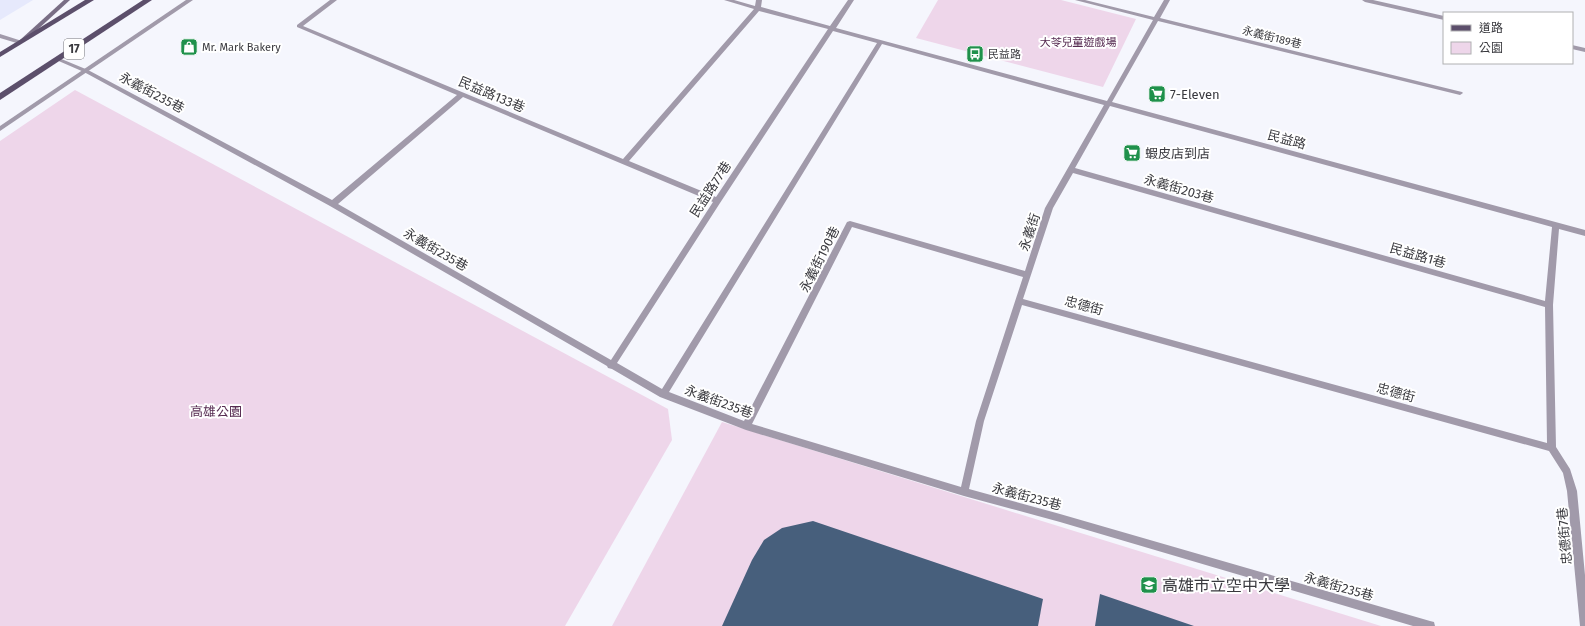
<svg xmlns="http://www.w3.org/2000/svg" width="1585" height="626" font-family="'Fira Sans','Noto Sans TC',sans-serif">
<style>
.built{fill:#e6e9fc}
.green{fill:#eed6ea}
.building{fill:#475f7c}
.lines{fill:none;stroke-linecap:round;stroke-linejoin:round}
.lane{fill:#a19aaa;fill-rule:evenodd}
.street{fill:#a19aaa;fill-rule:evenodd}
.secondary{fill:#796e85;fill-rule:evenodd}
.primary{fill:#5c4f6b;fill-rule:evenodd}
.labels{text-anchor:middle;stroke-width:4;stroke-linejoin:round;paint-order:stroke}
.far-street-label{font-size:11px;fill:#39393e;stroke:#fff}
.far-park-label{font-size:11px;fill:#562b51;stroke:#fff}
.far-poi-label{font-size:11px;fill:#39393e;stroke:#fff;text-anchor:start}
.shield{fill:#fff;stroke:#747478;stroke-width:1}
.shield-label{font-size:12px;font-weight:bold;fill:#39393e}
.street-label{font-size:13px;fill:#39393e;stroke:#fff}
.poi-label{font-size:13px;fill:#39393e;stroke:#fff;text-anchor:start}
.park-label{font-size:13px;fill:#562b51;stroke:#fff}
.near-poi-label{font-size:16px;fill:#39393e;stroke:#fff;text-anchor:start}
</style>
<rect width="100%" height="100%" fill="#f5f6fd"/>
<polygon class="built" points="0,0 33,0 0,20"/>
<g class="green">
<polygon points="938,0 1061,0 1136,19 1103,87 916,38"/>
<polygon points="75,90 668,409 672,440 565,626 0,626 0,141"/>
<polygon points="722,422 1381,626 612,626"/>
</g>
<g class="building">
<polygon points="813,521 1043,599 1038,626 722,626 752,560 764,540 782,528"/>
<polygon points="1100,594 1194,626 1095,626"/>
</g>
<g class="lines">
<g class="lane">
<polygon points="186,0 193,0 0,131 0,126"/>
<polygon points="0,34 22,41 23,42 20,44 0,38"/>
</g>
<g class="street">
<path d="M330 0H337L303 26 623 159 754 9 724 0H734L755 6 756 0H762L761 7 830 26 848 0H854L836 28 1107 101 1153 20 1075 0H1085L1154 17 1164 0H1170L1160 18 1462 92 1463 93 1460 95 1158 21 1112 102 1585 230V236L1559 229 1553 305 1556 447 1570 469 1577 491 1585 575V626H1580L1567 491 1563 473 1549 451 1022 305 984 421 969 489 1060 514 1430 621 1434 622 1435 626H1413L1060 522 964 496 746 430 660 397 612 369 608 368 607 366 330 206 84 72 54 59 57 57 59 58 88 70 332 200 457 95 297 27V25ZM759 11 828 29 716 197 629 161ZM833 31 877 43 662 389 617 363 720 203ZM882 44 1104 105 1045 208 1025 271 850 221 847 222 744 421 669 392ZM463 97 713 202 611 360 338 204ZM1110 106 1552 227 1545 301 1075 168ZM1073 173 1545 307 1547 443 1023 299 1053 208ZM852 227 1023 277 976 421 961 487 752 424Z"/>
<polygon points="1362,0 1373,0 1444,16 1444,20 1365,2"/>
<polygon points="1572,45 1585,48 1585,52 1572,49"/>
</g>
<polygon class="secondary" points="64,0 70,0 24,42 20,42 20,40"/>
<g class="primary">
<polygon points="85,0 94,0 0,57 0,52"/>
<polygon points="143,0 152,0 0,100 0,93"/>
</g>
</g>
<defs>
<symbol id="shop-square" viewBox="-11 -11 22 22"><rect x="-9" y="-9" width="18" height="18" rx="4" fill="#1f914b" stroke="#fff"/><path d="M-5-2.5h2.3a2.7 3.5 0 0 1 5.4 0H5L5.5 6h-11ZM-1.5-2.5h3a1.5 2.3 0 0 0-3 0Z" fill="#fff"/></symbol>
<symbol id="bus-square" viewBox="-11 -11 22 22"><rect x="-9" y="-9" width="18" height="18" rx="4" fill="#1f914b" stroke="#fff"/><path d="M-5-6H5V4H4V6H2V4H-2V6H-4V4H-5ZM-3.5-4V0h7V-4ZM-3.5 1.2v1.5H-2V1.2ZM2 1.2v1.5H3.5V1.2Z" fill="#fff"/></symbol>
<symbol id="supermarket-square" viewBox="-11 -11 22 22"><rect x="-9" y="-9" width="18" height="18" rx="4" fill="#1f914b" stroke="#fff"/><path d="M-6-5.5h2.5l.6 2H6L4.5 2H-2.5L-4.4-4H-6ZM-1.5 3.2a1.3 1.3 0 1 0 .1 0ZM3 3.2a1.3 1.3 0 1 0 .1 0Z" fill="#fff"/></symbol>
<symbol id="university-square" viewBox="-11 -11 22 22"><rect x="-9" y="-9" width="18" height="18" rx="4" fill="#1f914b" stroke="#fff"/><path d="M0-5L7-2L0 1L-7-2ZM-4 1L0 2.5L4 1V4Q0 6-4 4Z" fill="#fff"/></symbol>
</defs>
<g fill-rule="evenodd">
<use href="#shop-square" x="179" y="37" width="20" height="20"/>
<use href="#bus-square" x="965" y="44" width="20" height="20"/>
<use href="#supermarket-square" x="1147" y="84" width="20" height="20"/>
<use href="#supermarket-square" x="1122" y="143" width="20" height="20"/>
<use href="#university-square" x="1139" y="575" width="20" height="20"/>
</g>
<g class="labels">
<g class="far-street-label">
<text transform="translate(1272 37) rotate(14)" y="4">永義街189巷</text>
</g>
<g class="far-park-label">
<text x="1078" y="46">大苓兒童遊戲場</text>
</g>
<g class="far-poi-label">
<text x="202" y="51">Mr. Mark Bakery</text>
<text x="988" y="58">民益路</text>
</g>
<rect class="shield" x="64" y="39" width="20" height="20" rx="3"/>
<g class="shield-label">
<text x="74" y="53">17</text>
</g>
<g class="street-label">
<text transform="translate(152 92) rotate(28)" y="5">永義街235巷</text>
<text transform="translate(492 94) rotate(23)" y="5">民益路133巷</text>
<text transform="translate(1287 139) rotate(15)" y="5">民益路</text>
<text transform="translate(1179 188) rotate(16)" y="5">永義街203巷</text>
<text transform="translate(710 189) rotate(-57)" y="5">民益路77巷</text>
<text transform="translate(1029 232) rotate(-71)" y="5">永義街</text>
<text transform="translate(436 249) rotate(30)" y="5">永義街235巷</text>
<text transform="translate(1418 255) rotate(16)" y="5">民益路1巷</text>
<text transform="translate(819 259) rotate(-63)" y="5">永義街190巷</text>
<text transform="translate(1084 305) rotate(15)" y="5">忠德街</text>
<text transform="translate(1396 392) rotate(15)" y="5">忠德街</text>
<text transform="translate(719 401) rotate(20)" y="5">永義街235巷</text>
<text transform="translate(1027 496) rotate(15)" y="5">永義街235巷</text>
<text transform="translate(1564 536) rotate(-95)" y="5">忠德街7巷</text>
<text transform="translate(1339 586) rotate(16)" y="5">永義街235巷</text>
</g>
<g class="poi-label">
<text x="1170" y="99">7-Eleven</text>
<text x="1145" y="158">蝦皮店到店</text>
</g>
<g class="park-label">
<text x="216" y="416">高雄公園</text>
</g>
<g class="near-poi-label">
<text x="1162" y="591">高雄市立空中大學</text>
</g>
</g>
<rect x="1443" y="12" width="130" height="52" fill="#ffffff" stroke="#b0b0b2"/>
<rect x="1451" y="25" width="20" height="6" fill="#5c4f6b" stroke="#b0b0b2"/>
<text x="1479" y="32" font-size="12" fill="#39393e">道路</text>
<rect x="1451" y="42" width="20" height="12" fill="#eed6ea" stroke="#b0b0b2"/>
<text x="1479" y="52" font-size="12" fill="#39393e">公園</text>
</svg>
